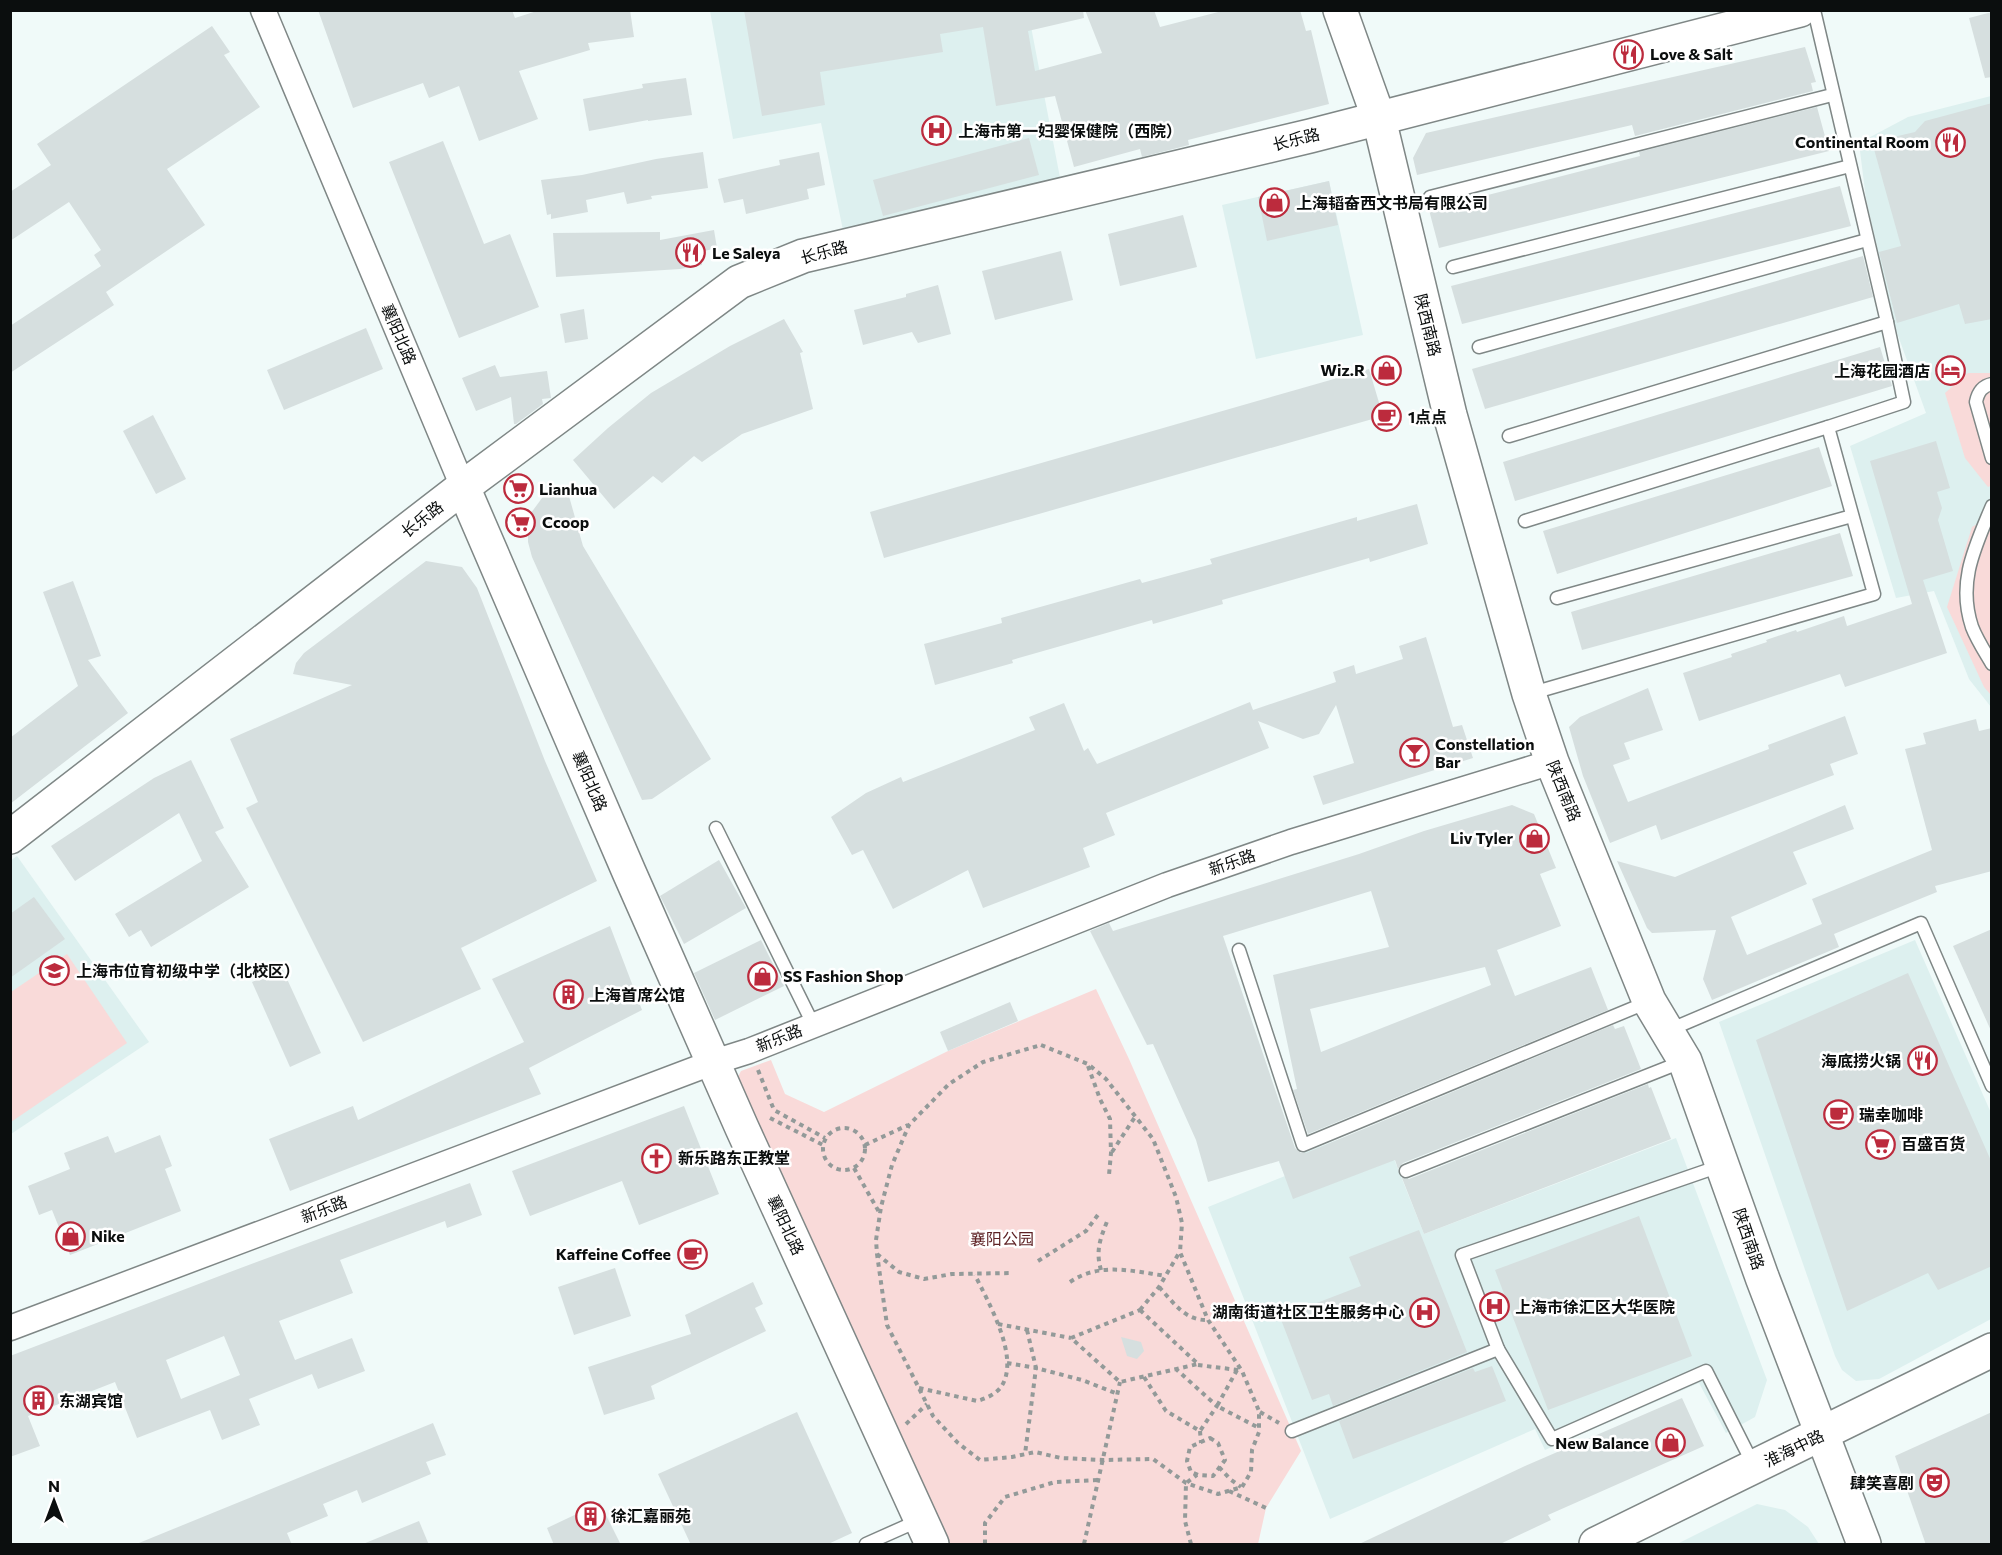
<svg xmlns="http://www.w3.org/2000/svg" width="2002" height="1555" font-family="Commissioner,'Noto Sans SC',sans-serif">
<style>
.built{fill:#ddf0ef}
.green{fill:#f9dad9}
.building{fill:#d6dfdf;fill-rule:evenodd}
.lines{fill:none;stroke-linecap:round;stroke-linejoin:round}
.lane-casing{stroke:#7f8786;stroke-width:15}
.street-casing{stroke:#7f8786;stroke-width:27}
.secondary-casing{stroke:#7f8786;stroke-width:36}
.path{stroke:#939a99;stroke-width:4;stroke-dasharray:4.5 4.5;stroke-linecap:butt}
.lane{stroke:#fff;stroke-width:12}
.street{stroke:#fff;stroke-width:24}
.secondary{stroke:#fff;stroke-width:33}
.labels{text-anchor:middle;stroke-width:5;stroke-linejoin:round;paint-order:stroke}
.poi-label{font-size:16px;font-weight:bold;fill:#0b0e0e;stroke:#fff;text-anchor:start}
.street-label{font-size:16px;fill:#0b0e0e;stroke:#fff}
.park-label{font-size:16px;fill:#5e2225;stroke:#fff}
</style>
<rect width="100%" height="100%" fill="#f0faf9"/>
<g class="built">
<polygon points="710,11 1028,11 1062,188 845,240 821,123 733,139"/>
<polygon points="1991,96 1991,707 1969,679 1934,591 1896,598 1850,446 1926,413 1896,330 1866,199 1859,143 1908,117"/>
<polygon points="1329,181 1363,335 1256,359 1222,205"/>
<polygon points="17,856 149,1042 11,1134 10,861"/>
<polygon points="1915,940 1991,1113 1991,1319 1879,1379 1856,1381 1842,1370 1835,1356 1719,1022"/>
<polygon points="1380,1124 1424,1234 1676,1138 1767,1380 1755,1417 1726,1433 1699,1383 1545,1450 1535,1429 1330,1519 1208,1207 1285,1176 1279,1162"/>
<polygon points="1757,1504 1785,1510 1808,1527 1819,1544 1677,1544"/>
</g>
<g class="green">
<polygon points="1968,373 1991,373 1992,485 1988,487 1965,458 1945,393"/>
<polygon points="1991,516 1991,695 1984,687 1947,607 1972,527"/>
<polygon points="67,954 127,1043 11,1122 11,992"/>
<polygon points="1096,989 1129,1059 1301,1451 1266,1508 1258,1544 938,1544 732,1088 741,1071 771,1060 785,1094 824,1112 948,1051"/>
</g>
<g class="building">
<polygon points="318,10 512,10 515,18 540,10 630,10 634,37 588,43 590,50 519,71 538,119 479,141 459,86 429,98 423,83 353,108"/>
<polygon points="744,10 1083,10 1084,18 1028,31 1035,71 1102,53 1085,10 1154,10 1160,27 1226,10 1300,10 1306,31 1311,30 1329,104 1188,140 1189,145 1142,157 1140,149 1074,167 1055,96 996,106 983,27 940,34 943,52 820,72 825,105 762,116"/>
<polygon points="1992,12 1992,77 1985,78 1969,18"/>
<polygon points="212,26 230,52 224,55 260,107 167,169 205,225 106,292 114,305 10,373 10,326 101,266 94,255 101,250 69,202 10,241 10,192 51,165 37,144"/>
<polygon points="1805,47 1816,82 1811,83 1813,91 1635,136 1632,125 1417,175 1413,158 1426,133"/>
<polygon points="686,78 692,115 648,121 648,120 589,131 583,99 643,88 642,84"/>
<polygon points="1992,103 1992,319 1965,324 1959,304 1897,323 1879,252 1901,246 1872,142 1915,132 1925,121"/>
<polygon points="1817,107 1829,151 1439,248 1429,210 1640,156 1639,152"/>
<polygon points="1029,138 1039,175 883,216 873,180"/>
<polygon points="443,141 484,244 510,234 539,307 459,338 389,162"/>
<polygon points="703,152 708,188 651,196 652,199 627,204 624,192 586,200 588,212 551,219 551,214 547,215 541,180 582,175 656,159"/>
<polygon points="819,152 825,185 807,189 809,199 746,214 743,199 724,203 718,179 780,165 779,160"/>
<polygon points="1329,181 1338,225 1267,241 1258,197"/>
<polygon points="1840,186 1851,226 1462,324 1451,286"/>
<polygon points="1183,215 1197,267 1120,286 1108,234"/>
<polygon points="714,230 717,248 700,252 702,265 680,269 556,277 553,233 660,232 660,240"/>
<polygon points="1061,251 1073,300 995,320 982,271"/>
<polygon points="1863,256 1873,297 1485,409 1472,369"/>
<polygon points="938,285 951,334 918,343 912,332 863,345 854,310 906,297 906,294"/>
<polygon points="584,309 588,339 565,343 560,314"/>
<polygon points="784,319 803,352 800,353 813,409 742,434 702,462 694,456 662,483 653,476 614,509 573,460 608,428 651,393 730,346"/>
<polygon points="366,328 383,369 284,410 267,370"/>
<polygon points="1880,347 1892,386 1515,501 1503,462"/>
<polygon points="495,365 500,377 547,371 551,398 542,399 543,404 516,424 514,424 511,397 476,411 462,378"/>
<polygon points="1369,369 1383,416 884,558 870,512"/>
<polygon points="153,415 186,479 156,494 123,431"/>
<polygon points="1936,441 1950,488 1937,492 1942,508 1938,520 1953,571 1923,580 1947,653 1845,687 1840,674 1699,721 1683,673 1732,657 1731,654 1767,642 1766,640 1796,630 1797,632 1844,616 1847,626 1912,604 1870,461"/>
<polygon points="1819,447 1832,486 1557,574 1543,531"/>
<polygon points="567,489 583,546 711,759 652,799 642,800 532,557 528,542 528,526 531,513 545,494 551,490"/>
<polygon points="1417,504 1428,544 1370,562 1369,558 1222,600 1223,604 1153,624 1152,620 1012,660 1013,663 935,685 924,644 1002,623 1001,618 1140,579 1142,583 1212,564 1210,559 1357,517 1357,521"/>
<polygon points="1840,533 1853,576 1582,650 1571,612"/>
<polygon points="426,561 462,567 477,588 545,761 597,881 461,948 481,989 363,1042 246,808 258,802 230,739 352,685 293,674 296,663 304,653"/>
<polygon points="73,581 101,656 88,660 128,713 10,804 10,738 78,686 43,592"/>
<polygon points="1426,637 1453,727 1462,725 1473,758 1323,805 1313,776 1354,763 1336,705 1319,734 1303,739 1258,721 1269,748 1106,813 1115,835 1083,848 1090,867 983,908 968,870 893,909 863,850 852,855 831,817 866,793 901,777 903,782 1035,730 1029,717 1064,703 1084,751 1088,748 1097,764 1250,702 1253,710 1336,682 1333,672 1354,665 1356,674 1403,659 1399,646"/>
<polygon points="1648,688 1663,730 1624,743 1630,759 1613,765 1628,802 1769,749 1768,745 1845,716 1858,754 1830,764 1834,775 1661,840 1656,825 1610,843 1583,776 1569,727 1580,717"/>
<polygon points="1976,719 1979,731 1992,728 1992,871 1935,886 1937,892 1834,934 1839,947 1712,1000 1703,979 1716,930 1652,933 1647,928 1617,861 1675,877 1845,805 1854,829 1793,852 1807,884 1731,917 1747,955 1822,924 1812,899 1932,850 1905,749 1926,744 1923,733"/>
<polygon points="191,760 224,828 215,832 249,887 151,947 141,930 129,937 115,914 202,861 179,813 75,881 51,846 154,778"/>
<path d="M1512 805 1534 814 1556 868 1540 874 1561 926 1497 950 1515 996 1591 967 1608 1010 1308 1134 1293 1090 1297 1089 1273 975 1389 947 1371 891 1223 936 1295 1148 1301 1153H1306L1613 1025 1615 1029 1624 1026 1641 1069 1403 1163 1398 1169 1395 1160 1293 1199 1279 1161 1208 1182 1196 1140 1153 1044 1147 1045 1090 931 1109 923 1113 931 1359 854 1424 831ZM1485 967 1491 985 1321 1052 1310 1009Z"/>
<polygon points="719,860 746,908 684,944 660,896"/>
<polygon points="34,897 65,939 10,978 10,914"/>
<polygon points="610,926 642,1010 529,1068 541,1094 290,1191 269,1139 353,1106 358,1120 524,1042 492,979"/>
<polygon points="1992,929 1992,1033 1953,946"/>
<polygon points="761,940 784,986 715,1020 694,973"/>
<polygon points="282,968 321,1053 290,1067 252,982"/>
<polygon points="1908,973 1992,1163 1992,1266 1938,1290 1928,1273 1847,1311 1756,1040"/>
<polygon points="1010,1002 1018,1021 948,1051 940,1032"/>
<polygon points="1648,1084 1649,1088 1651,1087 1671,1139 1424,1234 1402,1178 1409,1179"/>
<polygon points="684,1106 719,1194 639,1225 622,1181 530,1216 512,1171"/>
<polygon points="160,1135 172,1166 165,1169 181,1211 70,1255 52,1210 39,1215 28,1186 70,1169 64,1153 108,1136 115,1153"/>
<path d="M470 1183 482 1215 447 1228 445 1221 340 1260 353 1293 279 1321 295 1360 352 1338 365 1371 318 1389 312 1374 249 1399 260 1425 222 1440 210 1410 137 1438 115 1382 28 1416 40 1446 10 1457V1356L230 1272ZM224 1336 240 1375 181 1399 166 1360Z"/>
<polygon points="1639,1216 1692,1356 1548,1410 1495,1270"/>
<polygon points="1419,1230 1467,1352 1333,1406 1329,1394 1312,1400 1280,1317 1361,1286 1349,1257"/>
<polygon points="615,1268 631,1316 574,1335 558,1287"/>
<polygon points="753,1282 763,1304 755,1308 766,1331 651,1386 655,1399 604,1415 588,1367 691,1334 685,1315"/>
<polygon points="1121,1337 1141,1342 1144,1351 1137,1359 1127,1356"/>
<polygon points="1492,1366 1506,1401 1353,1459 1339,1421 1473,1368 1475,1372"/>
<polygon points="1682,1398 1704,1446 1548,1515 1551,1520 1498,1545 1357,1545 1525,1466"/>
<polygon points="797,1412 852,1533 826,1545 691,1545 658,1474"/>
<polygon points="1992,1412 1992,1545 1926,1545 1895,1456"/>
<polygon points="433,1423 446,1455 426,1462 431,1474 362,1503 357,1490 323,1504 328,1516 287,1533 292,1545 134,1545"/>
<polygon points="600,1503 621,1545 554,1545 547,1528"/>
<polygon points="419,1521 429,1545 364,1545 363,1544"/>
</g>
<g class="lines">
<defs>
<g id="lane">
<polyline points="1430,197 1832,95"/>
<polyline points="1453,267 1850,166"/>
<polyline points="1479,347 1867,240"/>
<path d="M1992 384C1982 386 1978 392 1976 402L1992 458"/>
<polyline points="1509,436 1887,322"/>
<path d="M1992 506C1975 547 1957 582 1972 627 1977 640 1985 652 1992 664"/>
<polyline points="1525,521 1828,427"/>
<polyline points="1557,598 1852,516"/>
<polyline points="1529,694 1874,594 1828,427 1904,402 1887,322 1814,10"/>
<polyline points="716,828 813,1024"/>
<polyline points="1239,950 1303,1145 1648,1002"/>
<polyline points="1669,1030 1921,923 1992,1086"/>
<polyline points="1406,1171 1684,1061"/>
<polyline points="1498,1349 1462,1255 1720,1166"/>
<polyline points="1292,1431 1498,1349 1552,1439 1706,1371 1753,1464"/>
<polyline points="866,1544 920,1520"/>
</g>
<g id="street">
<polyline points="263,10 463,487"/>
<polyline points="10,1328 714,1062 749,1051 1167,885 1291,842 1552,762"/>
</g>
<g id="secondary">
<polyline points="1340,10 1379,119 1450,415 1529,694 1552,762 1649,1001 1685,1061 1762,1277 1864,1544"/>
<polyline points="463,487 629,872 742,1128 932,1544"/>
<polyline points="10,837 463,487 739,282 803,256 1310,136 1800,10"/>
<polyline points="1596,1544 1992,1350"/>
</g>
</defs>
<use href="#lane" class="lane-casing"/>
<use href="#street" class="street-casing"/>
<use href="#secondary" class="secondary-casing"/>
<g class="path">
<polygon points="1041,1045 1088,1064 1106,1079 1153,1139 1176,1197 1182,1223 1180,1252 1208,1320 1242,1371 1259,1411 1259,1432 1252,1450 1251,1472 1242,1487 1218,1494 1186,1483 1153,1459 1103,1460 1061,1458 1035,1452 1012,1457 980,1460 958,1443 933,1416 887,1325 877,1254 876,1240 881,1207 892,1165 909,1125 949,1084 983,1062"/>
<polyline points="1088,1066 1100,1099 1110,1119 1111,1153 1109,1175"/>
<polyline points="758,1070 774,1110 825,1138"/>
<polyline points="770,1118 823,1145"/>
<circle cx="844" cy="1149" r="21"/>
<polyline points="865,1145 908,1125"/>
<polyline points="1112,1152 1135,1117"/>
<polyline points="854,1168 879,1212"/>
<polyline points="877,1254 899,1272 924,1279 952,1274 1012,1273"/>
<polyline points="1038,1261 1086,1231 1100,1212"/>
<path d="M1101 1270C1095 1250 1101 1237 1108 1219"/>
<path d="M1070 1282C1099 1262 1133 1271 1166 1276"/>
<path d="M1159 1287C1174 1303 1185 1321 1208 1320"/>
<polygon points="1140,1310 1198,1364 1120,1382 1071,1338"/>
<polyline points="1140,1310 1159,1287 1179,1253"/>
<polyline points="998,1324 1071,1338"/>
<polyline points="1027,1330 1036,1368 1082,1380 1118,1394"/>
<polyline points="1007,1363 1036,1368 1025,1454"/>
<polyline points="1198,1365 1238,1370"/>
<polyline points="1237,1370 1217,1406 1259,1428"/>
<polyline points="1144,1377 1166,1411 1200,1431 1217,1406 1177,1370"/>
<path d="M919 1388 977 1401C985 1399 996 1394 1001 1387 1021 1358 988 1302 975 1275"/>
<polyline points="1260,1412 1279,1423"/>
<polyline points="906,1424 927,1404"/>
<polyline points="1200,1431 1201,1443"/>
<polygon points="1210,1438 1218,1443 1225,1460 1213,1476 1198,1475 1191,1472 1187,1461 1190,1447"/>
<polyline points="1219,1467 1230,1479 1241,1487"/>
<polyline points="1229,1491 1266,1508"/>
<polyline points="985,1544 985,1523 1005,1497 1055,1482 1098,1480"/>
<polyline points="1084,1544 1120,1382"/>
<polyline points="1191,1544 1185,1521 1186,1483 1197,1475"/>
</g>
<use href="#lane" class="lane"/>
<use href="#street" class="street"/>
<use href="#secondary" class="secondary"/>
</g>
<defs>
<symbol id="restaurant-ring" viewBox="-11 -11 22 22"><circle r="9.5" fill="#fff" stroke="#bc2b3d" stroke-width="1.5"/><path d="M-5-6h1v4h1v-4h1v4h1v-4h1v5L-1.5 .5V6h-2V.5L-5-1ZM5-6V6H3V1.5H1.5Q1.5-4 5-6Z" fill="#bc2b3d"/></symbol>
<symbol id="hospital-ring" viewBox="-11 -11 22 22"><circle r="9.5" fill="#fff" stroke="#bc2b3d" stroke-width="1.5"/><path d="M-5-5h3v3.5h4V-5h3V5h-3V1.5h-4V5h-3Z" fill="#bc2b3d"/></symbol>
<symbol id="shop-ring" viewBox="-11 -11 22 22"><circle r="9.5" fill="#fff" stroke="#bc2b3d" stroke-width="1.5"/><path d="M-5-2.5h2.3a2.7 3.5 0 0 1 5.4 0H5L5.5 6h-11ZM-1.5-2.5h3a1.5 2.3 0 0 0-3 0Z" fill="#bc2b3d"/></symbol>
<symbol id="hotel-ring" viewBox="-11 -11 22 22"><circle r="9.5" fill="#fff" stroke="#bc2b3d" stroke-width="1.5"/><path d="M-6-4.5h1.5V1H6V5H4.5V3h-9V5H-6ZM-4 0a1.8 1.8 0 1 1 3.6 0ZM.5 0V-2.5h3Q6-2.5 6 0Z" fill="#bc2b3d"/></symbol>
<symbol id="cafe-ring" viewBox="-11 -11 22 22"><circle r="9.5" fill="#fff" stroke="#bc2b3d" stroke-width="1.5"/><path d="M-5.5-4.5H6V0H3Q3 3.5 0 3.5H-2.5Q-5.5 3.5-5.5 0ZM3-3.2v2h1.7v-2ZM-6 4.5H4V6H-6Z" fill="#bc2b3d"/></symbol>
<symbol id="supermarket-ring" viewBox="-11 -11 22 22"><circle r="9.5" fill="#fff" stroke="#bc2b3d" stroke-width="1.5"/><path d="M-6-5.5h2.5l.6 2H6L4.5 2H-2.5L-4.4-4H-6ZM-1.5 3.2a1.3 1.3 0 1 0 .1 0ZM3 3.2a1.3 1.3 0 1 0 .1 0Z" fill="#bc2b3d"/></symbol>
<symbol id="bar-ring" viewBox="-11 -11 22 22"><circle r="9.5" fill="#fff" stroke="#bc2b3d" stroke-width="1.5"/><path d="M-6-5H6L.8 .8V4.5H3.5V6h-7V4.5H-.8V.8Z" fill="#bc2b3d"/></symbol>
<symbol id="school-ring" viewBox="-11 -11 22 22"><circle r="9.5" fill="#fff" stroke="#bc2b3d" stroke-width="1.5"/><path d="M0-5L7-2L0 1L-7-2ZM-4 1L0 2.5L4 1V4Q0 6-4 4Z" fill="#bc2b3d"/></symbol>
<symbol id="building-ring" viewBox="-11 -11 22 22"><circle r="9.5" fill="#fff" stroke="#bc2b3d" stroke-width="1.5"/><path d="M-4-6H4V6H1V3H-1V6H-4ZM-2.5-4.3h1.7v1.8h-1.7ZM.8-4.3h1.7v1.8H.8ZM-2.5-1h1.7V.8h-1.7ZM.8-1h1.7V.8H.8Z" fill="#bc2b3d"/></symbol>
<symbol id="church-ring" viewBox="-11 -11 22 22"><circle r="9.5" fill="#fff" stroke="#bc2b3d" stroke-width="1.5"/><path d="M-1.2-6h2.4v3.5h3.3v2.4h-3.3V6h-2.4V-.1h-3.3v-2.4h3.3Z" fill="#bc2b3d"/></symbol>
<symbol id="theatre-ring" viewBox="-11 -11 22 22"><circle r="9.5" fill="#fff" stroke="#bc2b3d" stroke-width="1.5"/><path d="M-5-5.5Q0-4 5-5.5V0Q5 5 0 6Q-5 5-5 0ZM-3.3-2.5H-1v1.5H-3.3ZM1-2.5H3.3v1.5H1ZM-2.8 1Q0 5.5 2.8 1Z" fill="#bc2b3d"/></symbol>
</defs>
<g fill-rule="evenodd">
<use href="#restaurant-ring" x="1612" y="38" width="33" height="33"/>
<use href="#hospital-ring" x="920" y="114" width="33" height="33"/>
<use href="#restaurant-ring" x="1934" y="126" width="33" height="33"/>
<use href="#shop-ring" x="1258" y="186" width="33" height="33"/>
<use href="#restaurant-ring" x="674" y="236" width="33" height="33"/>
<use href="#shop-ring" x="1370" y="354" width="33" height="33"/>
<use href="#hotel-ring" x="1934" y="354" width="33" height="33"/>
<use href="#cafe-ring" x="1370" y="400" width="33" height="33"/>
<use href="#supermarket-ring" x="502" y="472" width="33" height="33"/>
<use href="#supermarket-ring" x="504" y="506" width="33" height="33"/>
<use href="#bar-ring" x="1398" y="736" width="33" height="33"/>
<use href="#shop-ring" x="1518" y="822" width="33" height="33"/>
<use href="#school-ring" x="38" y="954" width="33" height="33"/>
<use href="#shop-ring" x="746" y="960" width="33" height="33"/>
<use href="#building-ring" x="552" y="978" width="33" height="33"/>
<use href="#restaurant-ring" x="1906" y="1044" width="33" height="33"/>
<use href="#cafe-ring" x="1822" y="1098" width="33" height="33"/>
<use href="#supermarket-ring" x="1864" y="1128" width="33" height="33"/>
<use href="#church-ring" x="640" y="1142" width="33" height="33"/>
<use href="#shop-ring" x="54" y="1220" width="33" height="33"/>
<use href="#cafe-ring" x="676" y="1238" width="33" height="33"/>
<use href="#hospital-ring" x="1478" y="1290" width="33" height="33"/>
<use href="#hospital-ring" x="1408" y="1296" width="33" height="33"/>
<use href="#building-ring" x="22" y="1384" width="33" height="33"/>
<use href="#shop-ring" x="1654" y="1426" width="33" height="33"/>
<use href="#theatre-ring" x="1918" y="1466" width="33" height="33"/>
<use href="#building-ring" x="574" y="1500" width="33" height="33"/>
</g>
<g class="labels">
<g class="poi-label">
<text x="1650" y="60">Love &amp; Salt</text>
<text x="958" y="137">上海市第一妇婴保健院（西院）</text>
<text x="1929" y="148" text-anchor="end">Continental Room</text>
<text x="1296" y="209">上海韬奋西文书局有限公司</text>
<text x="712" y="259">Le Saleya</text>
<text x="1365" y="376" text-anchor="end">Wiz.R</text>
<text x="1930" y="377" text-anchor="end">上海花园酒店</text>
<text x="1408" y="423">1点点</text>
<text x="539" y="495">Lianhua</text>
<text x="542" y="528">Ccoop</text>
<text x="1435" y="750">Constellation<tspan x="1435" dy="18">Bar</tspan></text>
<text x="1513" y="844" text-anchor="end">Liv Tyler</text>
<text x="76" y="977">上海市位育初级中学（北校区）</text>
<text x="783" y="982">SS Fashion Shop</text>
<text x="589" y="1001">上海首席公馆</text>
<text x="1901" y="1067" text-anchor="end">海底捞火锅</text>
<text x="1859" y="1121">瑞幸咖啡</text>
<text x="1901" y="1150">百盛百货</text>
<text x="678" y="1164">新乐路东正教堂</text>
<text x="91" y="1242">Nike</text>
<text x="671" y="1260" text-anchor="end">Kaffeine Coffee</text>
<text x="1515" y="1313">上海市徐汇区大华医院</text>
<text x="1404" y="1318" text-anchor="end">湖南街道社区卫生服务中心</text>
<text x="59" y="1407">东湖宾馆</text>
<text x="1649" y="1449" text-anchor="end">New Balance</text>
<text x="1914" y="1489" text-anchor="end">肆笑喜剧</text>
<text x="611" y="1522">徐汇嘉丽苑</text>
</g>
<g class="street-label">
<text transform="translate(1296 139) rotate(-14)" y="6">长乐路</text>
<text transform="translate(824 252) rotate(-15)" y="6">长乐路</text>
<text transform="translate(1428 325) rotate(76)" y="6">陕西南路</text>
<text transform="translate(399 334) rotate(67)" y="6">襄阳北路</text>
<text transform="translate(422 519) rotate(-38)" y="6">长乐路</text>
<text transform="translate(590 781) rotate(67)" y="6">襄阳北路</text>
<text transform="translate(1564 791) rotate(68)" y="6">陕西南路</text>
<text transform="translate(1232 862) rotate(-19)" y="6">新乐路</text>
<text transform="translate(779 1038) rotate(-22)" y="6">新乐路</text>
<text transform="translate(324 1209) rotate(-21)" y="6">新乐路</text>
<text transform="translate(786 1225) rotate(65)" y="6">襄阳北路</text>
<text transform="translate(1749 1239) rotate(71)" y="6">陕西南路</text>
<text transform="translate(1794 1448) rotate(-26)" y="6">淮海中路</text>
</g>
<g class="park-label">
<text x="1002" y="1245">襄阳公园</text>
</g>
</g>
<rect width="2002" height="1555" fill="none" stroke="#0b0e0e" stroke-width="24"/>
<g transform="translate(54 1501)" stroke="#ffffff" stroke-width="4.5" paint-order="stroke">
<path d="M0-4.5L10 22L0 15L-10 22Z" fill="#0b0e0e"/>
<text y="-9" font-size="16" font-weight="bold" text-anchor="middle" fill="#0b0e0e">N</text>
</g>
</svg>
